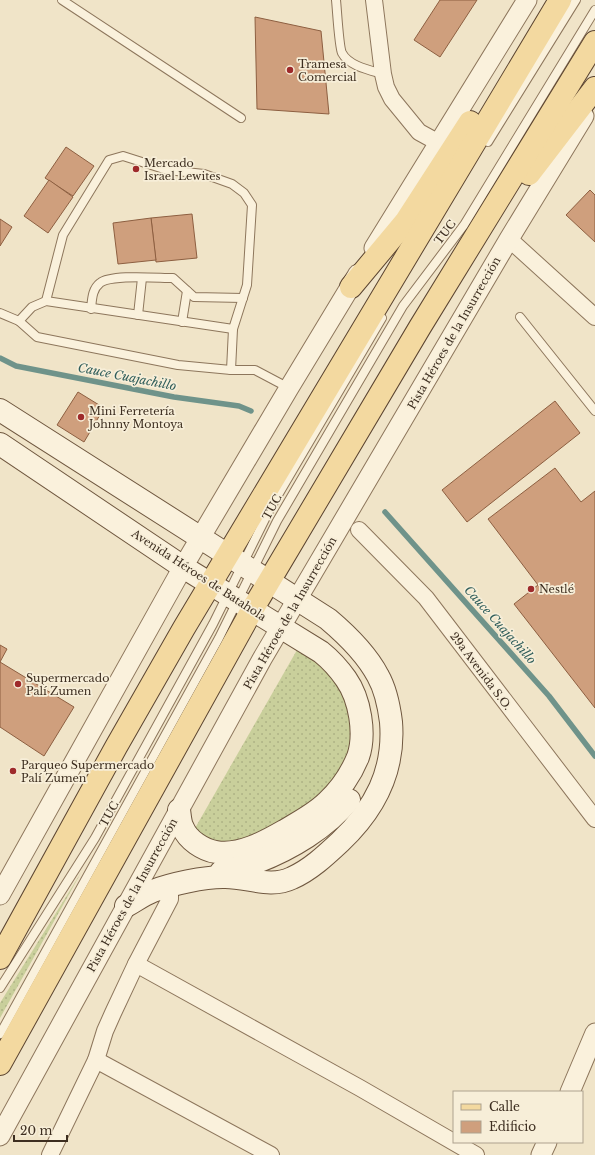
<svg xmlns="http://www.w3.org/2000/svg" width="595" height="1155" font-family="'Libre Baskerville',serif">
<style>
.grass{fill:url(#grass-dots)}
.lines{fill:none;stroke-linecap:round;stroke-linejoin:round}
.stream{stroke:#6f938a;stroke-width:5.5}
.building{fill:#cf9f7d;stroke:#8d5f41}
.service-casing{stroke:#8d765c;stroke-width:10}
.minor-casing{stroke:#8d765c;stroke-width:18}
.tertiary-casing{stroke:#8d765c;stroke-width:21}
.secondary-casing{stroke:#6f573f;stroke-width:24}
.primary-casing{stroke:#5b4430;stroke-width:24}
.service{stroke:#faf1dc;stroke-width:8}
.minor{stroke:#faf1dc;stroke-width:16}
.tertiary{stroke:#faf1dc;stroke-width:19}
.secondary{stroke:#faf1dc;stroke-width:22}
.primary{stroke:#f3d9a0;stroke-width:22}
.poi-dot{fill:#9e2a2b;stroke:#f7eed8;stroke-width:1.5}
.labels{text-anchor:middle;stroke-width:3.5;stroke-linejoin:round;paint-order:stroke}
.poi-label{font-size:11px;fill:#3d2e20;stroke:#f7eed8;text-anchor:start}
.street-label{font-size:11px;fill:#3d2e20;stroke:#f7eed8}
.water-label{font-size:12px;font-style:italic;fill:#2f5d5a;stroke:#f7eed8}
</style>
<defs>
<pattern id="grass-dots" width="8" height="8" patternUnits="userSpaceOnUse"><rect width="8" height="8" fill="#c9cf9b"/><path d="M2 2h.1M6 6h.1" fill="none" stroke="#aeb285" stroke-width="1.8" stroke-linecap="round"/></pattern>
</defs>
<rect width="100%" height="100%" fill="#f0e4c8"/>
<g class="grass">
<polygon points="297,650 324,666 348,702 353,735 347,759 338,774 320,796 272,828 227,845 212,842 194,830"/>
<polygon points="82,871 0,1018 0,1003"/>
</g>
<g class="lines">
<g class="stream">
<polyline points="0,358 16,366 174,397 239,406 251,411"/>
<polyline points="385,512 549,696 595,756"/>
</g>
</g>
<g class="building">
<polygon points="440,0 477,0 440,57 414,40"/>
<polygon points="255,17 321,31 329,114 257,109"/>
<polygon points="66,147 94,166 73,196 45,178"/>
<polygon points="49,180 73,197 48,233 24,216"/>
<polygon points="590,190 595,195 595,242 566,215"/>
<polygon points="192,214 197,258 156,262 151,218"/>
<polygon points="151,218 156,260 118,264 113,223"/>
<polygon points="0,219 12,227 0,246"/>
<polygon points="78,392 104,408 84,442 57,425"/>
<polygon points="555,401 580,433 467,522 442,490"/>
<polygon points="555,468 581,502 595,491 595,708 514,604 538,585 488,519"/>
<polygon points="0,645 7,649 0,662 74,707 44,756 0,727"/>
</g>
<g class="lines">
<defs>
<g id="service">
<polyline points="62,0 241,118"/>
<path d="M336 0C337 9 339 47 342 53 349 66 369 70 383 74"/>
<polyline points="488,142 576,0"/>
<polyline points="46,301 63,235 109,160 123,156 167,170 204,174 232,184 244,193 252,205 247,285 233,329 231,370"/>
<path d="M91 309C92 300 92 289 100 283 111 274 157 278 173 278L194 297 243 298"/>
<polyline points="0,313 19,321 37,337 178,365 231,370 255,370 289,388"/>
<polyline points="138,315 142,278"/>
<polyline points="520,317 595,411"/>
<polyline points="19,321 32,307 46,301 233,329"/>
<polyline points="182,322 187,291"/>
<polyline points="0,988 95,838 213,624 271,507 382,318"/>
<polyline points="0,1034 219,638 277,521 403,306 464,225 595,10"/>
</g>
<g id="minor">
<polyline points="374,0 383,74 386,87 392,99 419,132 439,143"/>
<polyline points="509,239 595,317"/>
<polyline points="359,530 426,598 595,819"/>
<polyline points="136,964 360,1088 476,1155"/>
<polyline points="96,1060 271,1155"/>
<polyline points="50,1155 96,1060 105,1031 113,1013 136,964 170,899 170,886"/>
</g>
<g id="tertiary">
<polyline points="374,248 527,0"/>
<polyline points="0,895 183,567 289,388 358,274"/>
<polyline points="570,1092 595,1033"/>
<polyline points="0,1136 262,659 509,239 584,116"/>
<polyline points="541,1155 547,1142"/>
</g>
<g id="secondary">
<path d="M0 410 328 619C347 635 366 653 378 676 386 690 389 706 391 722 395 771 375 809 340 842 325 856 310 870 292 878 269 889 247 876 223 877 204 877 171 884 153 891 143 895 135 901 126 906"/>
<path d="M0 444 183 567 321 652C331 660 339 669 346 679 360 699 366 734 358 757 351 774 340 790 327 802 315 814 299 822 284 831 265 842 239 856 216 852 203 850 188 840 183 828 180 823 180 816 179 810"/>
<path d="M221 872C233 869 245 866 257 862 291 849 326 828 349 800"/>
</g>
<g id="primary">
<polyline points="529,174 595,88"/>
<polyline points="351,287 406,221 470,122"/>
<polyline points="0,958 116,747 184,628 560,0"/>
<polyline points="0,1064 252,610 420,327 595,42"/>
</g>
</defs>
<use href="#service" class="service-casing"/>
<use href="#minor" class="minor-casing"/>
<use href="#tertiary" class="tertiary-casing"/>
<use href="#secondary" class="secondary-casing"/>
<use href="#primary" class="primary-casing"/>
<use href="#service" class="service"/>
<use href="#minor" class="minor"/>
<use href="#tertiary" class="tertiary"/>
<use href="#secondary" class="secondary"/>
<use href="#primary" class="primary"/>
</g>
<g class="poi-dot">
<circle cx="290" cy="70" r="4"/>
<circle cx="136" cy="169" r="4"/>
<circle cx="81" cy="417" r="4"/>
<circle cx="531" cy="589" r="4"/>
<circle cx="18" cy="684" r="4"/>
<circle cx="13" cy="771" r="4"/>
</g>
<g class="labels">
<g class="poi-label">
<text x="298" y="68">Tramesa<tspan x="298" dy="13">Comercial</tspan></text>
<text x="144" y="167">Mercado<tspan x="144" dy="13">Israel Lewites</tspan></text>
<text x="89" y="415">Mini Ferretería<tspan x="89" dy="13">Johnny Montoya</tspan></text>
<text x="539" y="593">Nestlé</text>
<text x="26" y="682">Supermercado<tspan x="26" dy="13">Palí Zumen</tspan></text>
<text x="21" y="769">Parqueo Supermercado<tspan x="21" dy="13">Palí Zumen</tspan></text>
</g>
<g class="street-label">
<text transform="translate(445 232) rotate(-53)" y="4">TUC</text>
<text transform="translate(454 333) rotate(-60)" y="4">Pista Héroes de la Insurrección</text>
<text transform="translate(272 507) rotate(-61)" y="4">TUC</text>
<text transform="translate(199 575) rotate(33)" y="4">Avenida Héroes de Batahola</text>
<text transform="translate(290 613) rotate(-60)" y="4">Pista Héroes de la Insurrección</text>
<text transform="translate(481 671) rotate(53)" y="4">29a Avenida S.O.</text>
<text transform="translate(109 814) rotate(-61)" y="4">TUC</text>
<text transform="translate(132 895) rotate(-61)" y="4">Pista Héroes de la Insurrección</text>
</g>
<g class="water-label">
<text transform="translate(127 377) rotate(11)" y="4">Cauce Cuajachillo</text>
<text transform="translate(500 625) rotate(48)" y="4">Cauce Cuajachillo</text>
</g>
</g>
<rect x="453" y="1091" width="130" height="52" fill="#f7eed8" stroke="#ada18e"/>
<rect x="461" y="1104" width="20" height="6" fill="#f3d9a0" stroke="#ada18e"/>
<text x="489" y="1111" font-size="12" fill="#3d2e20">Calle</text>
<rect x="461" y="1121" width="20" height="12" fill="#cf9f7d" stroke="#ada18e"/>
<text x="489" y="1131" font-size="12" fill="#3d2e20">Edificio</text>
<path d="M14 1135v6h53v-6" fill="none" stroke="#3d2e20" stroke-width="2"/>
<text x="20" y="1135" font-size="12" fill="#3d2e20" stroke="#f7eed8" stroke-width="3" paint-order="stroke">20 m</text>
</svg>
